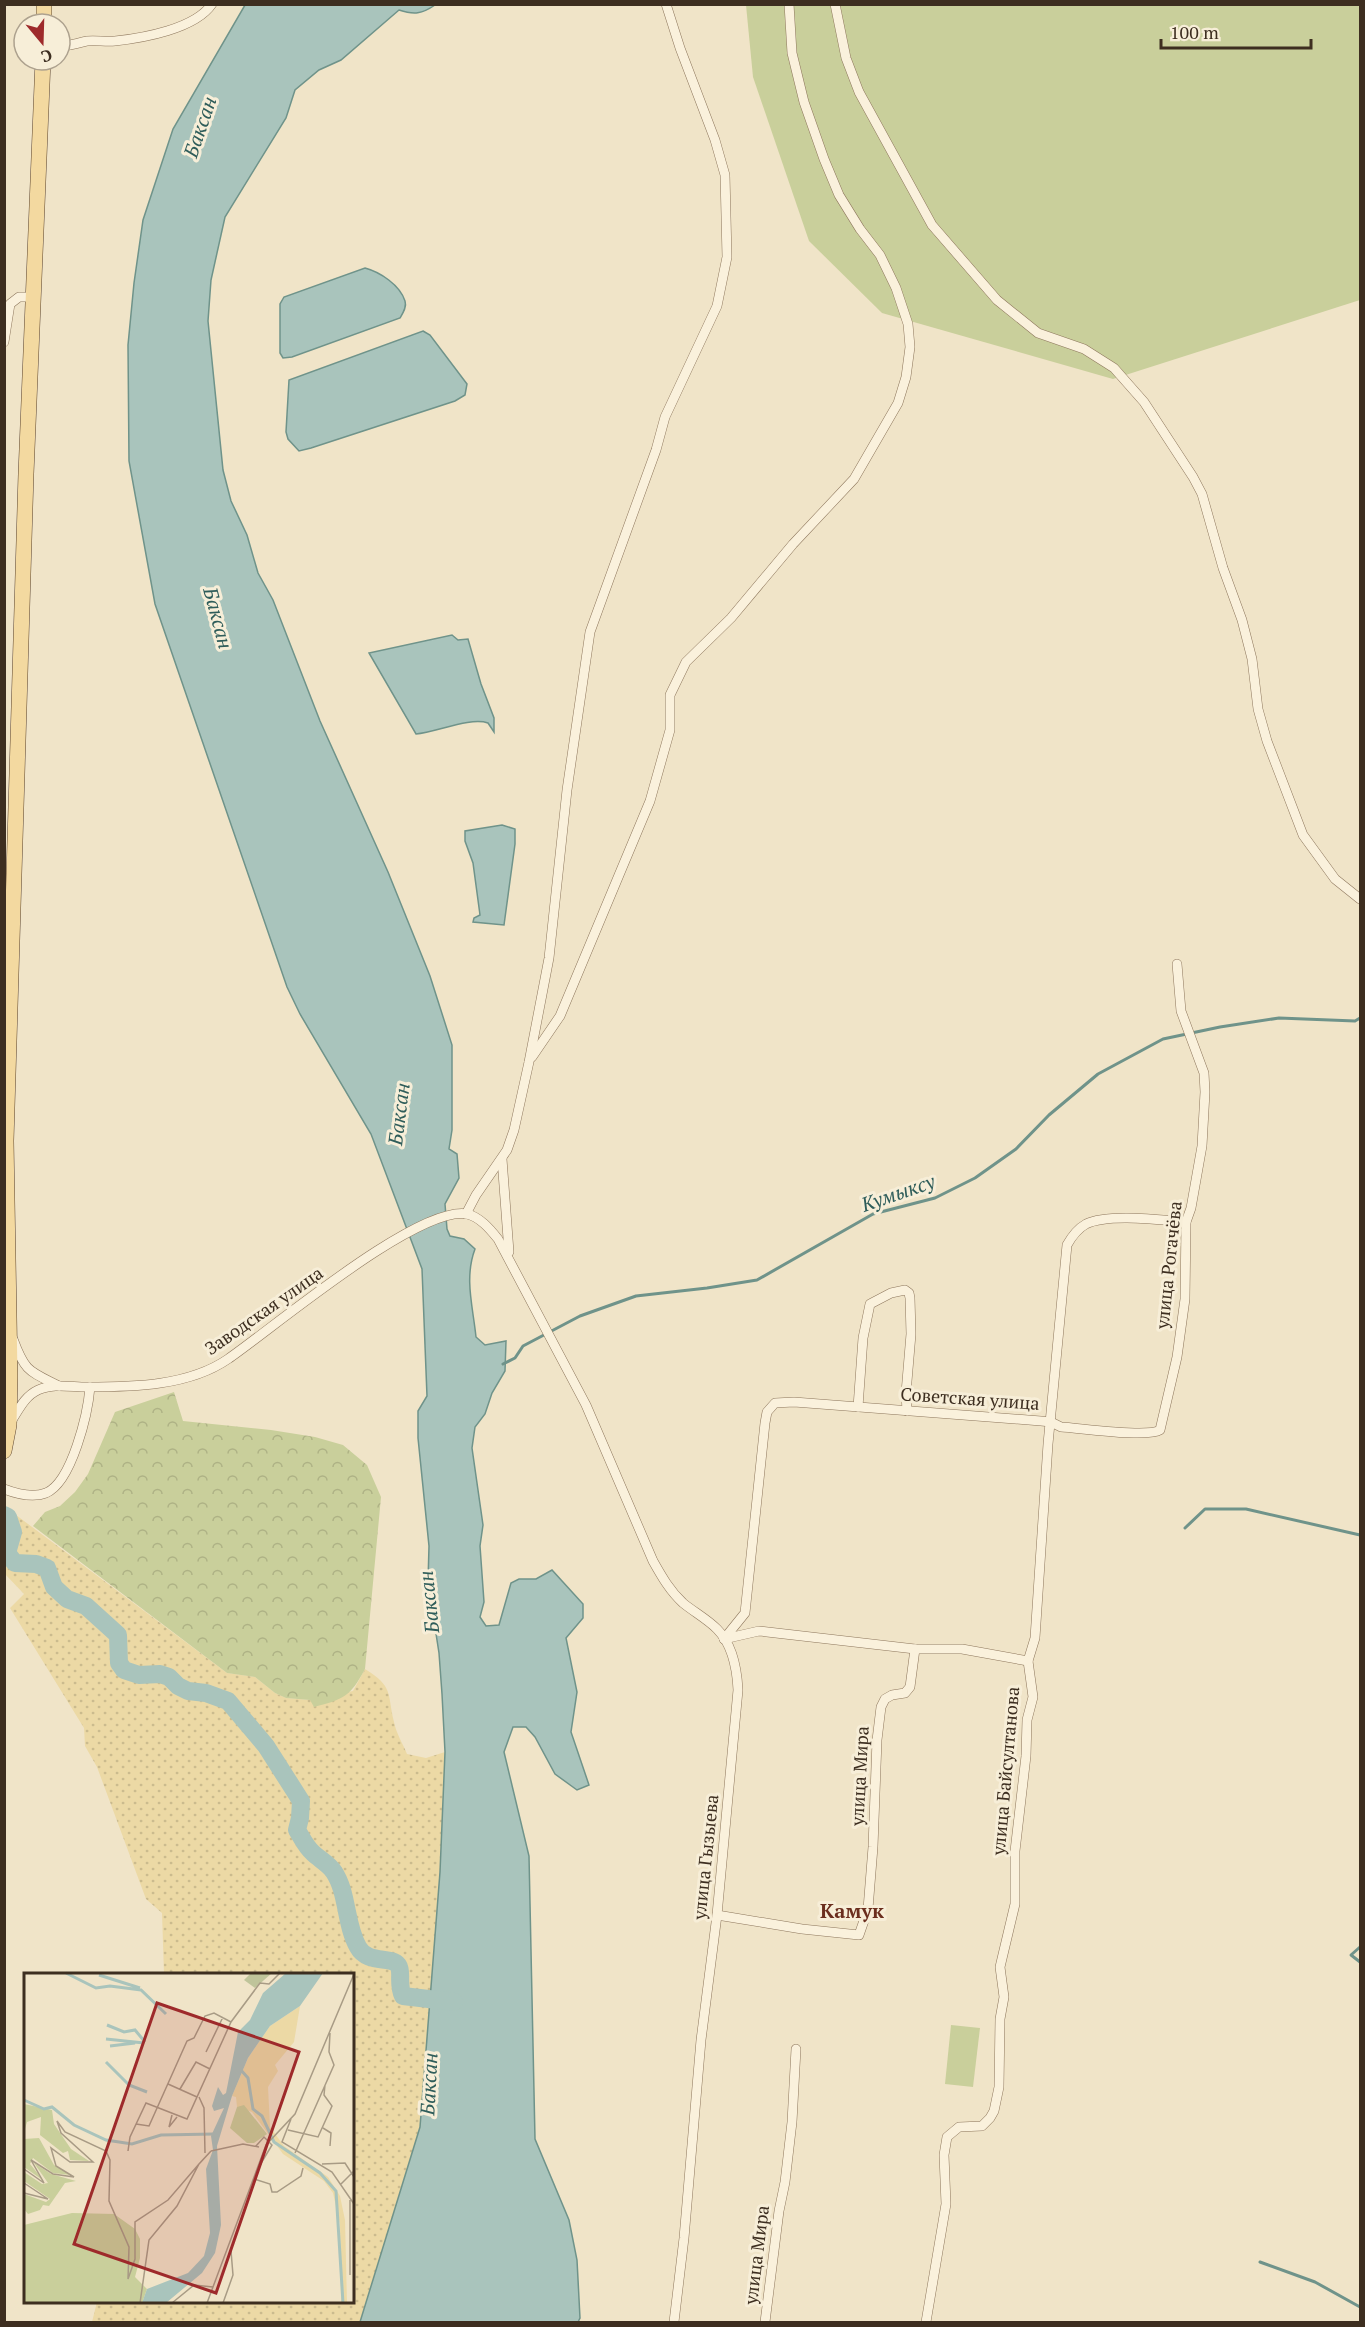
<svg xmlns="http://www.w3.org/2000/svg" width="1365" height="2327" font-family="'PT Serif',serif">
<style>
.grass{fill:#c9cf9b}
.sand{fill:url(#sand-dots)}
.park{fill:url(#park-crowns)}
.water{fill:#a9c4bc;stroke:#6f938a;stroke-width:1.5}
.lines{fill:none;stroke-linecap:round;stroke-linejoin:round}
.stream{stroke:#6f938a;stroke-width:3}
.river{stroke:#a9c4bc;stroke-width:18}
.street-casing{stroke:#8d765c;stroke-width:10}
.primary-casing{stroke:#5b4430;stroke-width:16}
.street{stroke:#faf1dc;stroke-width:9}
.primary{stroke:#f3d9a0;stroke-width:15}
.labels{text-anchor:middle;stroke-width:6;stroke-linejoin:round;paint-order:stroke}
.street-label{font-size:18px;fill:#3d2e20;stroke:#f7eed8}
.water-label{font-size:20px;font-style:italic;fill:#2f5d5a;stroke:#f7eed8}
.neighbourhood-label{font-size:20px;font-weight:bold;fill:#6b2e1e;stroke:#f7eed8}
.inset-river{fill:none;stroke:#a9c4bc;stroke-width:3}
.inset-road{fill:none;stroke:#a89b85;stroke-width:1.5}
.view{fill:#9e2a2b;fill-opacity:0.15;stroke:#9e2a2b;stroke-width:3}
.inset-edge{fill:none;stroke:#3d2e20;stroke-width:3}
</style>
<defs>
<pattern id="sand-dots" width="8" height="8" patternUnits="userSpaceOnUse" patternTransform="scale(1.5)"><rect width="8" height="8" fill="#ecd9a5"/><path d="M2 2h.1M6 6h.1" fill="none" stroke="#cbbb8e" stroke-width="1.8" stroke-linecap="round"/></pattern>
<pattern id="park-crowns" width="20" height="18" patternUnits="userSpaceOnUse" patternTransform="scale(1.5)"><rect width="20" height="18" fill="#c9cf9b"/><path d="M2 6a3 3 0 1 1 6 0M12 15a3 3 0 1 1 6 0" fill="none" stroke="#aeb285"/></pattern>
</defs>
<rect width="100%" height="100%" fill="#f0e4c8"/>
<g class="grass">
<polygon points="746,5 1360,5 1360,300 1113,379 882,313 809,241 753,77"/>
<polygon points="951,2025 980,2028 973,2087 945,2084"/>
</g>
<path class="sand" d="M4 1506 227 1673 255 1677 275 1693 286 1698 310 1700 353 1691 365 1669C394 1687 387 1693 394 1722 396 1733 403 1744 407 1754L426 1758 445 1752 440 1872 420 2127 360 2322H92L97 2302H352V1974H164L162 1913 146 1899 97 1767 85 1746 84 1728 10 1608 24 1594 5 1574Z"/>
<path class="park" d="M174 1392 183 1421 271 1430 315 1437 343 1445 367 1465 381 1497 365 1669C350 1697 344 1699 314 1707L310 1700 286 1698 275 1693 255 1677 227 1673 33 1526 45 1512 60 1506 75 1492 88 1474 115 1412Z"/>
<g class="water">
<path d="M245 5H435C422 14 414 15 399 10L341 60 319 70 295 90 286 118 225 217 211 280 208 321 223 470 231 501 247 535 258 573 273 600 320 721 388 872 430 976 452 1045V1130L449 1149 457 1154 459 1178 445 1204 447 1229 450 1236 464 1239 475 1249C464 1278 473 1307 476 1337L485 1345 506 1341 505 1371 492 1393 485 1414 475 1427 472 1448 483 1525 480 1546 484 1602 480 1617 486 1626 499 1625 511 1583 519 1579H536L552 1570 583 1604V1618L566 1638 577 1692 571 1732 589 1785 577 1790 555 1774 535 1737 526 1727H513L504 1752 529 1856 535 2139 569 2220 577 2260 580 2318 578 2322H360L420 2127 440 1872 445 1752 442 1694 439 1653 428 1582 429 1546 418 1438V1411L427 1396 422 1269 371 1134 300 1014 287 987 155 604 129 461 128 345 134 283 143 220 173 129Z"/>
<path d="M365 268C380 272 400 285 405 301 407 307 403 313 400 318L292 357 283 358 280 353V304L284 297Z"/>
<polygon points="423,331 430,335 467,384 465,395 455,401 311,448 299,451 288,439 286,432 289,380"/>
<path d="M452 635 458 640 468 639 481 684 494 718V732L488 723C470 717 437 732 416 734L369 653Z"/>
<polygon points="502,825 515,829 515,844 504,925 473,922 474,918 480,915 473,863 465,841 465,831"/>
</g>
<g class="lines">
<g class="stream">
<polyline points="503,1364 515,1358 523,1346 580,1316 636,1296 707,1288 757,1280 873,1214 935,1198 975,1178 1016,1149 1049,1115 1098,1074 1163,1039 1220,1027 1279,1018 1355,1021 1360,1018"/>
<polyline points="1185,1528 1205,1509 1246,1509 1360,1535"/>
<polyline points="1360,1947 1351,1955 1360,1962"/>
<polyline points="1260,2262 1315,2282 1360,2307"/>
</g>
<path class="river" d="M4 1515 8 1517 13 1532 7 1553 15 1563 36 1564 47 1568 54 1587 67 1599 86 1606 118 1635 119 1663 124 1670 139 1675 160 1674 169 1677 178 1686 188 1691 206 1693 228 1701 266 1746 301 1801 300 1818 297 1830C302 1838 306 1847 313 1853 319 1859 329 1864 334 1872 348 1893 345 1924 358 1947 367 1964 391 1956 398 1965 403 1972 397 1983 403 1996L454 2002"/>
<defs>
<g id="street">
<polyline points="835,4 846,58 859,92 932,225 997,300 1038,333 1084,349 1114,368 1144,402 1193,477 1202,494 1223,568 1242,620 1252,659 1258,709 1267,741 1303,835 1335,879 1360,899"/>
<path d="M60 46C73 46 76 43 87 41 96 40 106 42 115 41 143 38 195 29 212 4"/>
<polyline points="4,342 10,304 19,297 34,297"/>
<polyline points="532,1057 560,1016 650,801 670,730 670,695 686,662 731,618 793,544 854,479 898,403 906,377 910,347 908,324 896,288 880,255 860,229 839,195 824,159 804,102 792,53 789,4"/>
<polyline points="502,1159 509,1252"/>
<polyline points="466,1214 476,1195 507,1150 514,1130 529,1062 549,958 567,790 590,632 656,450 665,417 717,306 727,257 725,175 715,140 680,48 666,4"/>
<path d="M13 1339C25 1372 29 1371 59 1386"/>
<polyline points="858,1407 863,1338 870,1304 891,1293 905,1290 909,1293 910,1298 911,1334 906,1393 907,1411"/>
<path d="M12 1420C19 1409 25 1396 38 1390 53 1383 71 1387 87 1387 133 1387 189 1386 228 1359 272 1329 418 1205 467 1214 480 1217 490 1229 498 1239L586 1405 653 1561C662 1577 670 1591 683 1603 694 1612 707 1619 717 1629 732 1644 737 1669 738 1690L717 1915 701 2040 684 2238 674 2322"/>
<path d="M4 1489C17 1494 33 1498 46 1493 72 1482 88 1413 90 1387"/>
<path d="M724 1639 745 1613 765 1423 767 1412 775 1403 794 1402 1041 1421 1051 1422 1061 1427C1080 1428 1147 1438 1160 1430L1177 1357 1185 1299 1186 1222 1191 1208 1202 1146 1205 1092 1204 1073 1181 1011 1177 964"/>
<polyline points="724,1639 759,1631 915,1649 962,1649 1028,1661"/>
<polyline points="717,1915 802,1929 859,1935 868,1909 873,1847 877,1740 881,1707 885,1699 892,1695 905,1693 910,1687 915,1649"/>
<polyline points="765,2322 779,2211 785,2182 792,2122 796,2049"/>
<path d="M926 2322 946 2204 944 2155 947 2137 959 2127 982 2126 990 2118 994 2111 999 2087 1000 2019 1004 1997 1000 1967 1015 1904V1851L1026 1756 1027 1720 1033 1697 1028 1661 1035 1638 1048 1444 1067 1245C1072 1236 1077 1229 1086 1224 1108 1213 1161 1220 1186 1222"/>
</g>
<g id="primary">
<polyline points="44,24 44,4"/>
<polyline points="4,1451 9,1425 10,1375 6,1141 26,474 43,60"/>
</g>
</defs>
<use href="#street" class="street-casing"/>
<use href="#primary" class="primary-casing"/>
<use href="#street" class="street"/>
<use href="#primary" class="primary"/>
</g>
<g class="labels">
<g class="street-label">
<text transform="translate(1169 1265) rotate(-84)" y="6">улица Рогачёва</text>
<text transform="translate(264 1311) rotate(-35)" y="6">Заводская улица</text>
<text transform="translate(970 1399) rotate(4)" y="6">Советская улица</text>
<text transform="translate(1006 1771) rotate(-85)" y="6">улица Байсултанова</text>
<text transform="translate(860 1776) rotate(-87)" y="6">улица Мира</text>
<text transform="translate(706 1857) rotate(-84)" y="6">улица Гызыева</text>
<text transform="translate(757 2255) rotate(-83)" y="6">улица Мира</text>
</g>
<g class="water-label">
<text transform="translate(200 127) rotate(-71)" y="7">Баксан</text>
<text transform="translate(218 618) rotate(75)" y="7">Баксан</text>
<text transform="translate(399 1114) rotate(-83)" y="7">Баксан</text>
<text transform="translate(898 1193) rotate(-19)" y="7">Кумыксу</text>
<text transform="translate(429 1602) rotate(-96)" y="7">Баксан</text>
<text transform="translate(429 2084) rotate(-87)" y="7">Баксан</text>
</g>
<g class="neighbourhood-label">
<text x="852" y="1918">Камук</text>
</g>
</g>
<g transform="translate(24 1973)">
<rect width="330" height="330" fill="#f0e4c8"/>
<path d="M48 240 90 241 111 256 116 266V285L111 304 123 316 118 330H0V252Z" fill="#c9cf9b"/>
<path d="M0 131 28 137 30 151 47 176 65 188 46 187 44 178 39 180 16 162 17 144 3 149 0 159ZM15 165 30 192 47 202 29 200 9 185 6 191 20 208 0 194V166ZM10 190 27 201 52 208 41 210 25 233 19 232 16 237 4 241 0 236V221L22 229 26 226 0 208V199L18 211 24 210Z" fill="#c9cf9b"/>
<path d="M276 33 270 69 251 92 254 98 244 114 246 154 260 173 304 204 316 223 321 247 323 330H317L316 251 309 220 300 208 259 181 228 139 213 134 212 124 208 123 224 85 246 53Z" fill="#ecd9a5"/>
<path d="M227 0H248L231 15 220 7Z" fill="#bfc49a"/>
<path d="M220 132 243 161 230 170H223L206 155 213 134Z" fill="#c9cf9b"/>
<path d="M262 0H299L276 33 246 53 224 85 208 123 193 173 197 252 191 280 178 300 142 330H118L123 316 164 300 180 283 186 260 182 196 189 177 187 163 200 135 190 138 188 133 194 114 199 122 202 120 214 59 226 47 239 20Z" fill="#a9c4bc"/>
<path class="inset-river" d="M42 0 72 15 86 13 117 17 142 41M75 2 116 15M83 52 100 59 111 57 121 69M82 66 120 70M86 73 111 70M82 89 105 112 123 119M216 96 224 105 229 136 238 143 250 169 296 200 312 218 319 330M0 127 20 136 28 134 50 152 82 167 108 171 137 162 190 161"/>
<path class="inset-road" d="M182 79 199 44M144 111 173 124M156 116 172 89 186 96M175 124 180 135 181 180M148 142 145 154 153 144M267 146 258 169 308 199 330 231M112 151 125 153 163 68 170 65 181 43 190 40 207 49M299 155 307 160 306 173M264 157 294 164 308 133 300 122 301 112M232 173 240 164 248 172 236 192M104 178 106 164 122 130 163 146 207 49 236 10 245 11 256 0M187 178 219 171 235 174M271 180 310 92 305 79 306 60M298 191 321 190 330 204M0 196 20 210 7 187 29 201 50 204 32 193 27 175 46 189H69L37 160 33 148 41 159 82 178 86 187 85 228 105 274 104 306 111 286V249L144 227 175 191M230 206 246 211 248 219H253L277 203 279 195M0 210 24 226 0 220M316 212 330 198M326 302V227M116 330 125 267 153 233 175 191 187 178M148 330 170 312 189 314M183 330 242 172 271 141 330 1M199 330 209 302 207 278"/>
<path class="view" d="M133 30 275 79 192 320 50 271Z"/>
<rect width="330" height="330" class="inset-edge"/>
</g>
<rect width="1365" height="2327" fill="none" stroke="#3d2e20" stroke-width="12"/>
<g transform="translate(42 42) rotate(161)"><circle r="28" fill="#f7eed8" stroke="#ada18e" stroke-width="1.5"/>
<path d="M0-4.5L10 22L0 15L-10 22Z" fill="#9e2a2b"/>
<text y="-9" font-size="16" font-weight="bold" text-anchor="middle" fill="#3d2e20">С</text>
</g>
<path d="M1161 39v9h150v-9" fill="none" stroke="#3d2e20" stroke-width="3"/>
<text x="1170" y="39" font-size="18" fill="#3d2e20" stroke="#f7eed8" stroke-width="4.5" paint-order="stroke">100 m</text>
</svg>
